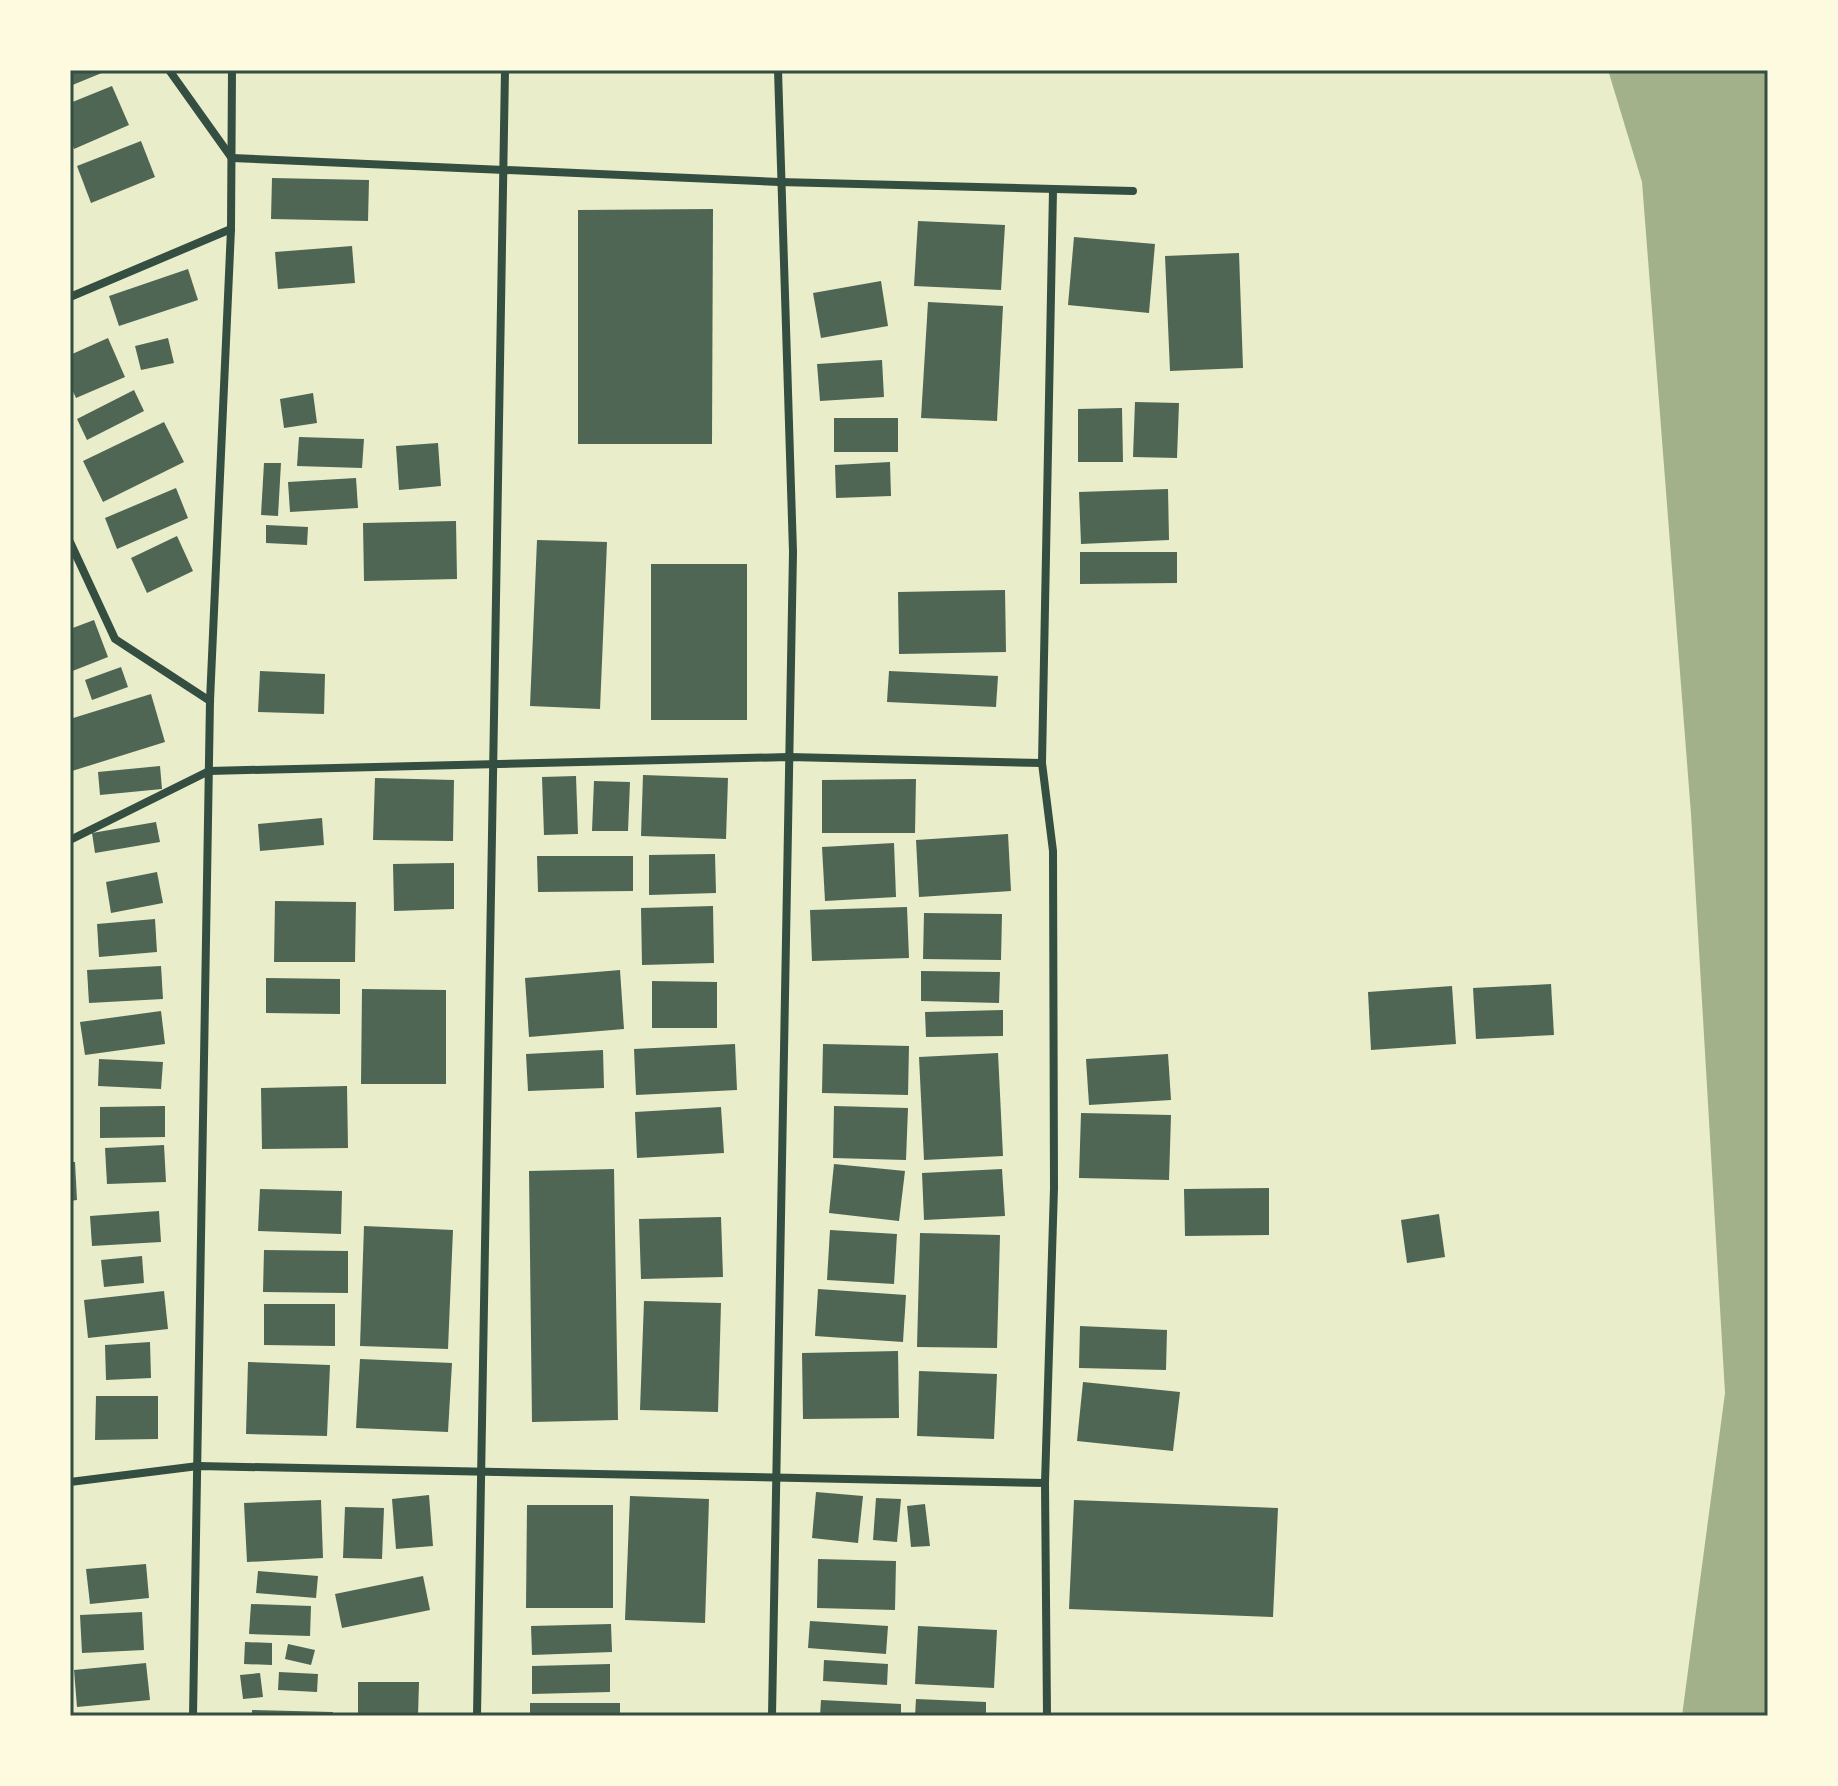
<svg xmlns="http://www.w3.org/2000/svg" width="1838" height="1786" font-family="'Asap Condensed',sans-serif">
<style>
.water{fill:#a3b18a}
.building{fill:#4f6655}
.lines{fill:none;stroke-linecap:round;stroke-linejoin:round}
.minor{stroke:#344e41;stroke-width:8}
.neatline{fill:none;stroke:#344e41;stroke-width:3}
</style>
<rect width="100%" height="100%" fill="#e9edc9"/>
<polygon class="water" points="1608,70 1768,70 1768,1716 1682,1716 1725,1393 1691,814 1642,182"/>
<g class="building">
<polygon points="70,70 109,70 70,86"/>
<polygon points="112,86 129,125 74,149 70,138 70,103"/>
<polygon points="141,141 155,177 91,203 77,166"/>
<polygon points="272,178 369,180 368,221 271,219"/>
<polygon points="713,209 712,444 578,444 578,210"/>
<polygon points="918,221 1005,225 1001,290 914,286"/>
<polygon points="1074,237 1155,244 1149,313 1068,305"/>
<polygon points="352,246 355,283 278,289 275,252"/>
<polygon points="1239,253 1243,368 1170,371 1165,256"/>
<polygon points="188,269 198,300 119,326 109,296"/>
<polygon points="881,281 888,326 821,338 813,293"/>
<polygon points="928,302 1003,306 997,421 921,418"/>
<polygon points="108,338 125,377 76,398 70,385 70,355"/>
<polygon points="168,338 174,363 141,370 135,346"/>
<polygon points="882,360 884,397 820,401 817,364"/>
<polygon points="134,390 144,411 87,440 77,419"/>
<polygon points="313,393 317,423 284,428 280,399"/>
<polygon points="1135,402 1179,403 1177,458 1133,457"/>
<polygon points="1122,408 1123,462 1078,462 1078,409"/>
<rect x="834" y="418" width="64" height="34"/>
<polygon points="164,422 184,462 103,502 83,461"/>
<polygon points="299,437 364,439 362,468 297,466"/>
<polygon points="438,443 441,486 399,490 396,446"/>
<polygon points="890,462 891,496 836,498 835,465"/>
<polygon points="264,463 281,463 278,516 261,515"/>
<polygon points="356,478 358,508 290,512 288,482"/>
<polygon points="176,488 188,518 117,549 105,518"/>
<polygon points="1168,489 1169,540 1081,544 1079,492"/>
<polygon points="456,521 457,579 364,581 363,523"/>
<polygon points="266,525 308,527 307,545 266,543"/>
<polygon points="177,536 193,571 147,593 131,558"/>
<polygon points="537,540 607,542 600,709 530,706"/>
<polygon points="1080,552 1177,552 1177,583 1080,584"/>
<rect x="651" y="564" width="96" height="156"/>
<polygon points="1005,590 1006,652 899,654 898,592"/>
<polygon points="94,620 108,657 70,672 70,629"/>
<polygon points="121,667 128,687 92,700 85,680"/>
<polygon points="260,671 325,674 324,714 258,712"/>
<polygon points="889,671 998,676 996,707 887,702"/>
<polygon points="151,694 165,742 72,771 70,719"/>
<polygon points="160,766 162,789 100,795 98,772"/>
<polygon points="643,775 728,778 726,839 641,836"/>
<polygon points="576,776 578,834 544,835 542,777"/>
<polygon points="375,778 454,780 453,841 373,840"/>
<polygon points="916,779 915,833 822,833 822,780"/>
<polygon points="594,781 630,782 628,831 592,831"/>
<polygon points="322,818 324,845 260,851 258,824"/>
<polygon points="156,822 160,842 95,853 92,833"/>
<polygon points="1008,834 1011,891 919,897 916,840"/>
<polygon points="894,843 896,897 825,901 822,847"/>
<polygon points="715,854 716,893 649,895 649,855"/>
<polygon points="537,856 633,856 633,891 538,892"/>
<polygon points="454,863 454,909 394,911 393,864"/>
<polygon points="157,872 163,903 111,913 106,882"/>
<polygon points="275,901 356,902 355,962 274,962"/>
<polygon points="713,906 714,963 642,965 641,908"/>
<polygon points="907,907 909,958 812,961 810,910"/>
<polygon points="924,913 1002,914 1001,960 923,959"/>
<polygon points="155,919 157,952 99,957 97,924"/>
<polygon points="161,966 163,999 89,1003 87,970"/>
<polygon points="620,970 624,1029 529,1037 525,978"/>
<polygon points="921,971 1000,972 999,1003 921,1001"/>
<polygon points="266,978 340,979 340,1014 266,1013"/>
<polygon points="652,981 717,982 717,1028 652,1028"/>
<polygon points="1551,984 1554,1035 1476,1039 1473,988"/>
<polygon points="1452,986 1456,1044 1371,1050 1368,992"/>
<polygon points="362,989 446,990 446,1084 361,1084"/>
<polygon points="1003,1010 1003,1036 926,1037 925,1012"/>
<polygon points="161,1011 165,1044 85,1055 80,1022"/>
<polygon points="735,1044 737,1090 636,1095 634,1049"/>
<polygon points="823,1044 909,1046 908,1095 822,1093"/>
<polygon points="603,1050 604,1088 528,1091 526,1054"/>
<polygon points="998,1053 1003,1156 924,1160 919,1057"/>
<polygon points="1168,1054 1171,1100 1089,1105 1086,1059"/>
<polygon points="99,1059 163,1062 161,1089 98,1086"/>
<polygon points="347,1086 348,1148 262,1149 261,1088"/>
<polygon points="165,1106 165,1137 100,1138 100,1107"/>
<polygon points="834,1106 908,1108 906,1160 833,1158"/>
<polygon points="721,1107 724,1153 637,1158 635,1112"/>
<polygon points="1081,1113 1171,1115 1169,1180 1079,1178"/>
<polygon points="164,1145 166,1182 107,1184 105,1148"/>
<polygon points="70,1162 75,1162 77,1200 70,1201"/>
<polygon points="834,1164 905,1171 899,1221 829,1213"/>
<polygon points="614,1169 618,1420 532,1422 529,1171"/>
<polygon points="1002,1169 1005,1216 924,1220 922,1173"/>
<polygon points="1269,1188 1269,1235 1185,1236 1184,1189"/>
<polygon points="260,1189 342,1191 341,1234 258,1231"/>
<polygon points="159,1211 161,1242 92,1246 90,1216"/>
<polygon points="1439,1214 1445,1257 1407,1263 1401,1220"/>
<polygon points="721,1217 723,1277 641,1279 639,1219"/>
<polygon points="364,1226 453,1230 448,1349 360,1346"/>
<polygon points="830,1230 897,1234 894,1284 827,1280"/>
<polygon points="920,1233 1000,1235 997,1348 917,1347"/>
<polygon points="264,1250 348,1251 348,1293 263,1292"/>
<polygon points="142,1256 144,1283 104,1287 101,1260"/>
<polygon points="818,1289 906,1295 903,1342 815,1336"/>
<polygon points="164,1291 168,1329 88,1338 84,1300"/>
<polygon points="644,1301 721,1303 718,1412 640,1410"/>
<polygon points="264,1304 335,1304 335,1346 264,1345"/>
<polygon points="1080,1326 1167,1330 1166,1370 1079,1368"/>
<polygon points="150,1342 151,1378 106,1380 105,1345"/>
<polygon points="898,1351 899,1418 803,1419 802,1353"/>
<polygon points="360,1359 452,1363 448,1432 356,1428"/>
<polygon points="248,1362 330,1365 327,1436 246,1434"/>
<polygon points="919,1371 997,1374 994,1439 917,1436"/>
<polygon points="1083,1382 1180,1392 1173,1451 1077,1441"/>
<polygon points="96,1396 158,1396 158,1439 95,1440"/>
<polygon points="816,1492 863,1496 858,1543 812,1538"/>
<polygon points="429,1495 433,1546 396,1549 392,1499"/>
<polygon points="630,1496 709,1499 705,1623 625,1620"/>
<polygon points="876,1498 901,1499 897,1542 873,1540"/>
<polygon points="321,1500 323,1558 247,1562 244,1503"/>
<polygon points="1074,1500 1278,1508 1273,1617 1069,1609"/>
<polygon points="925,1504 930,1546 911,1547 907,1506"/>
<polygon points="527,1505 613,1505 613,1608 526,1608"/>
<polygon points="345,1507 384,1508 382,1559 343,1558"/>
<polygon points="818,1559 896,1561 895,1610 817,1608"/>
<polygon points="146,1564 149,1598 90,1604 86,1569"/>
<polygon points="258,1571 318,1576 316,1598 256,1593"/>
<polygon points="423,1576 430,1610 342,1628 335,1594"/>
<polygon points="251,1604 311,1606 310,1636 249,1634"/>
<polygon points="142,1612 144,1650 82,1653 80,1615"/>
<polygon points="810,1621 888,1626 886,1654 808,1648"/>
<polygon points="611,1624 612,1652 532,1655 531,1626"/>
<polygon points="918,1626 997,1630 994,1688 915,1684"/>
<polygon points="245,1642 272,1643 272,1665 244,1664"/>
<polygon points="288,1644 315,1650 311,1665 285,1659"/>
<polygon points="824,1660 888,1664 887,1685 823,1681"/>
<polygon points="146,1663 150,1700 77,1707 74,1670"/>
<polygon points="610,1664 610,1692 532,1694 532,1666"/>
<polygon points="279,1672 318,1674 317,1692 278,1690"/>
<polygon points="260,1673 263,1697 243,1699 240,1675"/>
<polygon points="358,1682 419,1682 418,1716 358,1716"/>
<polygon points="916,1699 986,1702 986,1716 915,1716"/>
<polygon points="821,1700 901,1704 901,1716 820,1716"/>
<rect x="530" y="1703" width="90" height="13"/>
<polygon points="252,1710 333,1712 333,1716 252,1716"/>
</g>
<g class="lines">
<g class="minor">
<polyline points="169,70 231,157"/>
<polyline points="232,158 779,182 1133,191"/>
<polyline points="70,297 231,229"/>
<polyline points="70,542 115,639 210,701"/>
<polyline points="70,840 209,771 789,757 1042,763"/>
<polyline points="70,1482 198,1466 1045,1483"/>
<polyline points="193,1716 210,701 231,229 232,70"/>
<polyline points="477,1716 505,70"/>
<polyline points="772,1716 793,552 778,70"/>
<polyline points="1047,1716 1045,1483 1054,1188 1053,851 1042,763 1053,190"/>
</g>
</g>
<rect width="1838" height="1786" fill="none" stroke="#fefae0" stroke-width="144"/>
<rect x="72" y="72" width="1694" height="1642" class="neatline"/>
</svg>
